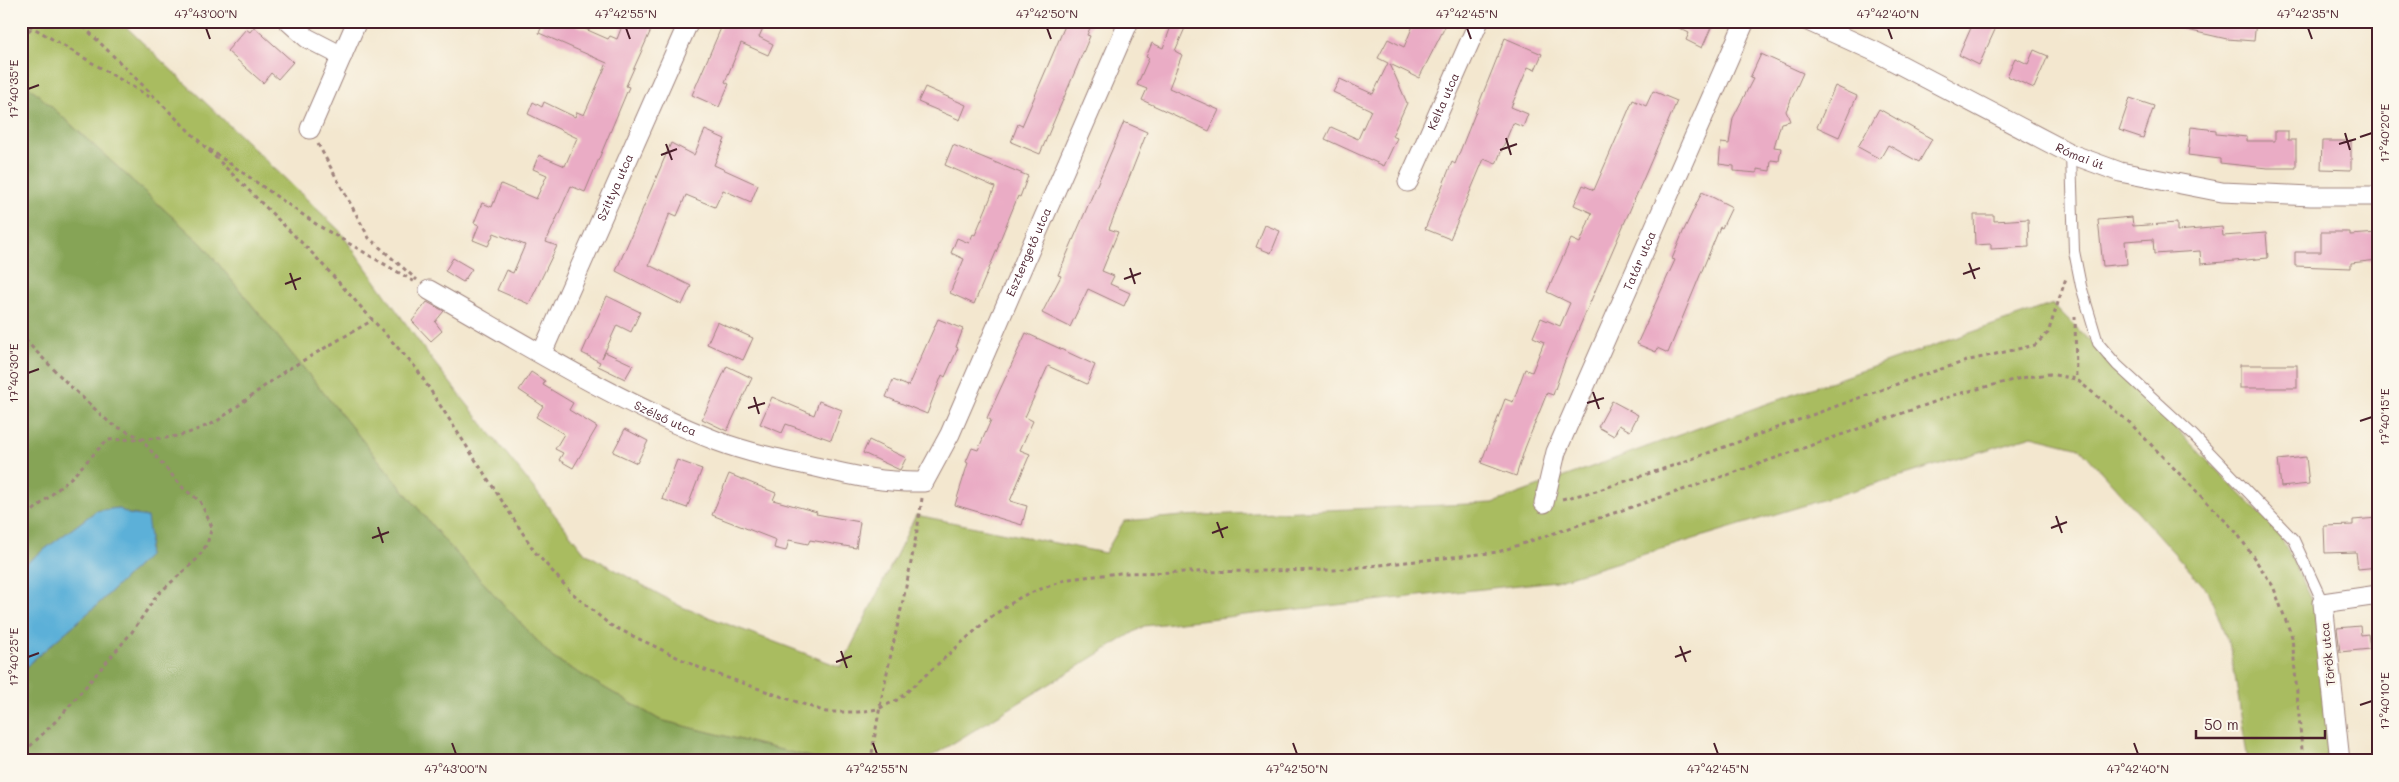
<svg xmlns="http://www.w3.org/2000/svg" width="2399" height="782" font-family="Mali,sans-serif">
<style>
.green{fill:#a9bc60;stroke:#7a6e46}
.forest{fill:#86a456;stroke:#686240}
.water{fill:#5cb0d8;stroke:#536882}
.building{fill:#eaacc5}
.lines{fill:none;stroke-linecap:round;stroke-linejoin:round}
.service-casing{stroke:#9e837d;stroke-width:12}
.minor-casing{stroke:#9e837d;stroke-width:21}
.path{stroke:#9e837d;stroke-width:3;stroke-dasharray:4 4;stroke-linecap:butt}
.service{stroke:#fff;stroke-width:10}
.minor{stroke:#fff;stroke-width:19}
.ticks{fill:none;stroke:#4a1f2b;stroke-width:2}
.labels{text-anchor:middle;stroke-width:5;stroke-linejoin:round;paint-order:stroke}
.street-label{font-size:12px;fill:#4a1f2b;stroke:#fbf7ec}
.neatline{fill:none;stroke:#4a1f2b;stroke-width:2}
.ticks-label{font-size:12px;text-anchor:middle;fill:#4a1f2b}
</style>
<rect width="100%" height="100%" fill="#fbf7ec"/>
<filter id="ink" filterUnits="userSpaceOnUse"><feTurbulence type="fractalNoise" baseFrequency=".02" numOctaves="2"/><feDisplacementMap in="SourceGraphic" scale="10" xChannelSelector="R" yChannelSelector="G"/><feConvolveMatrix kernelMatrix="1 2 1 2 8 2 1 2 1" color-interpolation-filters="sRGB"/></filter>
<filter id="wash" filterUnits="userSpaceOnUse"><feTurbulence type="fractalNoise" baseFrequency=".0096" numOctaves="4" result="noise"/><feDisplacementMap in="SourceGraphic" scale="20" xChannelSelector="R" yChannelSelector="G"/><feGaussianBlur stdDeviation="1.12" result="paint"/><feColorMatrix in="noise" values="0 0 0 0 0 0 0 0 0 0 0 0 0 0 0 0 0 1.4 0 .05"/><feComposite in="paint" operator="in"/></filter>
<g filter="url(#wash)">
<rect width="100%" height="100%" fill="#f3e7cf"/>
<polygon class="green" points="21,21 120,21 339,230 429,356 585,553 682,607 841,667 916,515 1105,553 1124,521 1183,516 1493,503 1712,423 2053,304 2279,533 2314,604 2333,761 2248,761 2231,650 2209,592 2080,448 2032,436 1556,581 1144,626 924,761 826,761 660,720 553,658 444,540 202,244 21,79"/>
<polygon class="forest" points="21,79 202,244 444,540 553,658 660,720 826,761 21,761 21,672 32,661 96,606 148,556 150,538 138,515 128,514 118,508 96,511 21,567"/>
<polygon class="water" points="118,508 128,514 147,517 150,538 148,556 96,606 32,661 21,672 21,567 96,511"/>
<g id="blocks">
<g class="building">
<polygon points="544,21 567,21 608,39 610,36 617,39 624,21 655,21 626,86 629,87 585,192 571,186 546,242 557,246 529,304 497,290 506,270 513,273 525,245 494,233 488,246 473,240 479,225 474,223 482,203 492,207 501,184 536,199 547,175 533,169 539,155 565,166 577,138 528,114 533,102 542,107 544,102 575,117 577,112 584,115 607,63 539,33"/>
<polygon points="724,21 766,21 759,37 773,44 768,55 741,43 725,82 729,84 719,107 692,95"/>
<polygon points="1067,21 1093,21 1087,35 1090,36 1040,154 1011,142 1018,124 1022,126"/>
<polygon points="1173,21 1188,21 1175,51 1182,55 1169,88 1219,110 1209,131 1142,100 1147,89 1137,85 1149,58 1146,57 1152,43 1163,48"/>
<polygon points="1415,21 1448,21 1419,78 1390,64 1407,103 1392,136 1397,138 1384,166 1325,139 1331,127 1358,139 1371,110 1333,92 1340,79 1373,94 1388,63 1378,58 1388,39 1404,47"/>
<polygon points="1665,21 1714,21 1702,48 1686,40 1689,33"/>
<polygon points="1974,21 1999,21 1979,65 1959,55"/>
<polygon points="2174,21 2256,21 2254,41 2227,39 2174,27"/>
<polygon points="254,27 293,62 278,79 271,73 263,83 227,51 246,29 250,32"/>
<polygon points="1505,38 1542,54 1535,70 1528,67 1511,107 1528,114 1523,127 1513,123 1496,164 1484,159 1450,239 1425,229 1452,162 1455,164"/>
<polygon points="2034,50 2048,56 2034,88 2007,76 2015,58 2028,64"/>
<polygon points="1761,54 1803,73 1786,111 1790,121 1781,123 1774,147 1781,148 1779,161 1771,160 1770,171 1757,169 1757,173 1734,171 1734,166 1719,164 1721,143 1729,144 1733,118 1753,79 1750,78"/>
<polygon points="1835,86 1857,96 1839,137 1817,127"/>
<polygon points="925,87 966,105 960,120 918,102"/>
<polygon points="1653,91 1677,101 1564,363 1553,395 1547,393 1525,448 1516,476 1481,463 1505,399 1513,402 1525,369 1532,372 1544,342 1533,337 1541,318 1560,326 1570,303 1547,292 1571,239 1580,243 1592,213 1574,205 1583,185 1594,190 1633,100 1646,106"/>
<polygon points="2130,98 2154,106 2143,138 2119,130"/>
<polygon points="1879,109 1932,139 1919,162 1888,145 1880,159 1858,147"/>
<polygon points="1124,122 1147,132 1109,229 1118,232 1102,271 1114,276 1110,284 1130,293 1124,306 1088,289 1070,327 1042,313 1061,276 1058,275"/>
<polygon points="2191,127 2216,130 2216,134 2247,137 2247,141 2275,141 2275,131 2288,131 2288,140 2296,140 2296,168 2267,168 2220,163 2220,159 2188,155"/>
<polygon points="705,130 725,139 714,165 758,185 751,202 723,190 715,207 686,195 677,216 670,213 649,265 691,286 682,305 616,271 671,143 694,155"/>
<polygon points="2322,141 2351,141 2351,170 2321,169"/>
<polygon points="953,145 1028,176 1020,197 1018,196 998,245 999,245 974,304 950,293 964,259 951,253 957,238 969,243 973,234 975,235 995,187 945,165"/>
<polygon points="1702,192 1732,207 1722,228 1720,227 1668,353 1657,348 1656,352 1637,344 1675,260 1672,259 1683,232"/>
<polygon points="1974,215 1994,215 1994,221 2028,219 2029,247 1991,249 1991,244 1975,245"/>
<polygon points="2132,217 2133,226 2177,223 2177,231 2222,227 2223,236 2266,233 2268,258 2201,264 2200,251 2154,254 2153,239 2125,241 2127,264 2103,266 2098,220"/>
<polygon points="1265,225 1280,231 1271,253 1256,247"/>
<polygon points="2321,232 2350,232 2350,235 2378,233 2378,260 2351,263 2351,268 2295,266 2295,252 2321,252"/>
<polygon points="453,258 472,269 463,282 445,271"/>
<polygon points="607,296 640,312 631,332 617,325 602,358 605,352 633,365 625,379 598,366 600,362 582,353"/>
<polygon points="427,302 444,311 435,322 442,331 431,341 412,321"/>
<polygon points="938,319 963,329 956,347 958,348 945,377 942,375 927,414 886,397 893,380 908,386"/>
<polygon points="717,322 753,338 743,360 707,344"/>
<polygon points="1026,333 1095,365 1087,384 1048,366 1025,417 1033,421 1020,450 1030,454 1010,501 1027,506 1022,525 955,505 968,463 966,462 972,448 978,450 991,420 987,418"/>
<rect x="2240" y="365" width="57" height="23"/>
<polygon points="727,366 752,378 727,431 702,419"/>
<polygon points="531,372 545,381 543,385 573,403 569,410 597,427 573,468 559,460 563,453 555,449 564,434 536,417 543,406 519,390"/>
<polygon points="772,397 814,415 819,401 842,410 831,440 786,424 782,433 760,424"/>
<polygon points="1612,401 1638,415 1630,431 1619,425 1614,436 1598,427"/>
<polygon points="625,429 648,441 637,463 613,452"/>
<polygon points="869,440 906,458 900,470 863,453"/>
<polygon points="2306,457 2309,484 2281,487 2278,460"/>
<polygon points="677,460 702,469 687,508 662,499"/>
<polygon points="729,474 776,493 773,500 817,512 816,514 860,522 856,548 810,540 808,544 789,540 786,551 774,548 776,540 712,515"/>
<polygon points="2378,518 2378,567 2358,569 2356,552 2325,553 2324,526 2353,525 2353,520"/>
<polygon points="2360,626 2361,635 2368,634 2370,649 2340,652 2337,628"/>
</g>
</g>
</g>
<g filter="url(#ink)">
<use href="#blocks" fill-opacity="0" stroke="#9e837d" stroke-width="1"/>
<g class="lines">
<defs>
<polyline id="service" points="2071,154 2074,251 2081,286 2098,343 2117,365 2193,435 2294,540 2323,603"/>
<g id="minor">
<polyline points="288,21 307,38 342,56"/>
<path id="s1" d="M1808 21 1876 52 2071 154 2120 172 2222 192 2311 196H2378"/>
<polyline points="310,129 357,21"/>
<path id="s2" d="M1408 182 1479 21"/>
<path id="s3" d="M429 290C523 343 616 402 717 441 749 453 783 460 816 467 852 476 887 483 924 482L950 434 1129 21"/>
<path id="s4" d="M542 353 689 21"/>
<path id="s5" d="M1544 503 1556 452 1745 21"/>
<polyline points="2340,761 2323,603 2378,595"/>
</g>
</defs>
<use href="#service" class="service-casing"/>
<use href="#minor" class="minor-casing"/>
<g class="path">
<polyline points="22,21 153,99"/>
<polyline points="78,21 314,255 416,368 535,552 571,592 610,625 702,669 826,712 858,712 878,709 899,699 988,619 1022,596 1068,579 1120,573 1334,570 1498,552 1727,475 1954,395 2021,378 2049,374 2076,379 2129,422 2237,533 2273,586 2292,637 2303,761"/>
<polyline points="21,46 32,26"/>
<polyline points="318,144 369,238 417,280"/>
<polyline points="209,149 319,226 415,282"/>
<polyline points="2075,316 2076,379"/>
<polyline points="21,333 29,344 69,385 111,424 139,437 184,489 200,501 212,527 207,544 197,559 157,595 132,632 59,718 21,755"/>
<polyline points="1562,499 1596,491 1675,465 1919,376 1970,360 2035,345 2048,333 2066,278"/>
<polyline points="21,521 73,476 107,440 166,438 186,434 216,422 285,371 373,320"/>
<path d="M871 761C883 672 910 587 922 498"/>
</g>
<use href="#service" class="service"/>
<use href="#minor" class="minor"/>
</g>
</g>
<path class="ticks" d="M206 28 210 39M626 28 630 39M1047 28 1051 39M1467 28 1471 39M1888 28 1892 39M2308 28 2312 39M28 89 39 85M2345 133 2350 150M2360 137 2372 133M1506 138 1511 155M666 144 672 160M2339 144 2356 139M1500 150 1517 144M661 155 677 149M1969 263 1975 279M1130 268 1135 284M290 273 296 290M1963 274 1980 268M1124 279 1141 273M285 284 301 278M28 373 39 369M1593 392 1599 409M754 397 759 414M1587 403 1604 398M748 408 765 403M2360 421 2372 417M2056 516 2062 533M1217 522 1223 538M378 527 383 543M2051 528 2067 522M1212 533 1228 527M372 538 389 532M1680 646 1686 662M841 651 847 668M28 657 39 653M1675 657 1691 651M836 662 852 656M2360 705 2372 701M452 743 456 754M873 743 877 754M1293 743 1297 754M1714 743 1718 754M2134 743 2138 754"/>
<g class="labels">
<g class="street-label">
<text dy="4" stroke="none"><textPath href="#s2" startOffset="88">Kelta utca</textPath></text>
<text dy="4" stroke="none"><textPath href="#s1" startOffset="304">Római út</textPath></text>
<text dy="4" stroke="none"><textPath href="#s4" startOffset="181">Szittya utca</textPath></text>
<text dy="4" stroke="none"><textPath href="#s3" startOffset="790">Esztergető utca</textPath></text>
<text dy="4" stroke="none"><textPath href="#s5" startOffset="261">Tatár utca</textPath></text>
<text dy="4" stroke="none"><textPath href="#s3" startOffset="269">Szélső utca</textPath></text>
<text transform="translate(2328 654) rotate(-96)" y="4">Török utca</text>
</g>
</g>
<rect width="2399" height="782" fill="none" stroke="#fbf7ec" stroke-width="55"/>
<path d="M2196 730v8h129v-8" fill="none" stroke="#4a1f2b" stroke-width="2.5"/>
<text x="2204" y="730" font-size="15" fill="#4a1f2b" stroke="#fbf7ec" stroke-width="4" paint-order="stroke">50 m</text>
<rect x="28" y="28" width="2344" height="726" class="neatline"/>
<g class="ticks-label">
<text x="206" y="18">47°43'00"N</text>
<text x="626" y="18">47°42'55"N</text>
<text x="1047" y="18">47°42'50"N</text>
<text x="1467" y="18">47°42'45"N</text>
<text x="1888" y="18">47°42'40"N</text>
<text x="2308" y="18">47°42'35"N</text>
<text transform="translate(14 89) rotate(-90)" y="4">17°40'35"E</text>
<text transform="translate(2385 133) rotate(-90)" y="4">17°40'20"E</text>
<text transform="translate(14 373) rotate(-90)" y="4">17°40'30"E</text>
<text transform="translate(2385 417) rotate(-90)" y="4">17°40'15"E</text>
<text transform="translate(14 657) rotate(-90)" y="4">17°40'25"E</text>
<text transform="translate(2385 701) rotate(-90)" y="4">17°40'10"E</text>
<text x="456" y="773">47°43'00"N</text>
<text x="877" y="773">47°42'55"N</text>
<text x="1297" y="773">47°42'50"N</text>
<text x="1718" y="773">47°42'45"N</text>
<text x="2138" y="773">47°42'40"N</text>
</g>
</svg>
